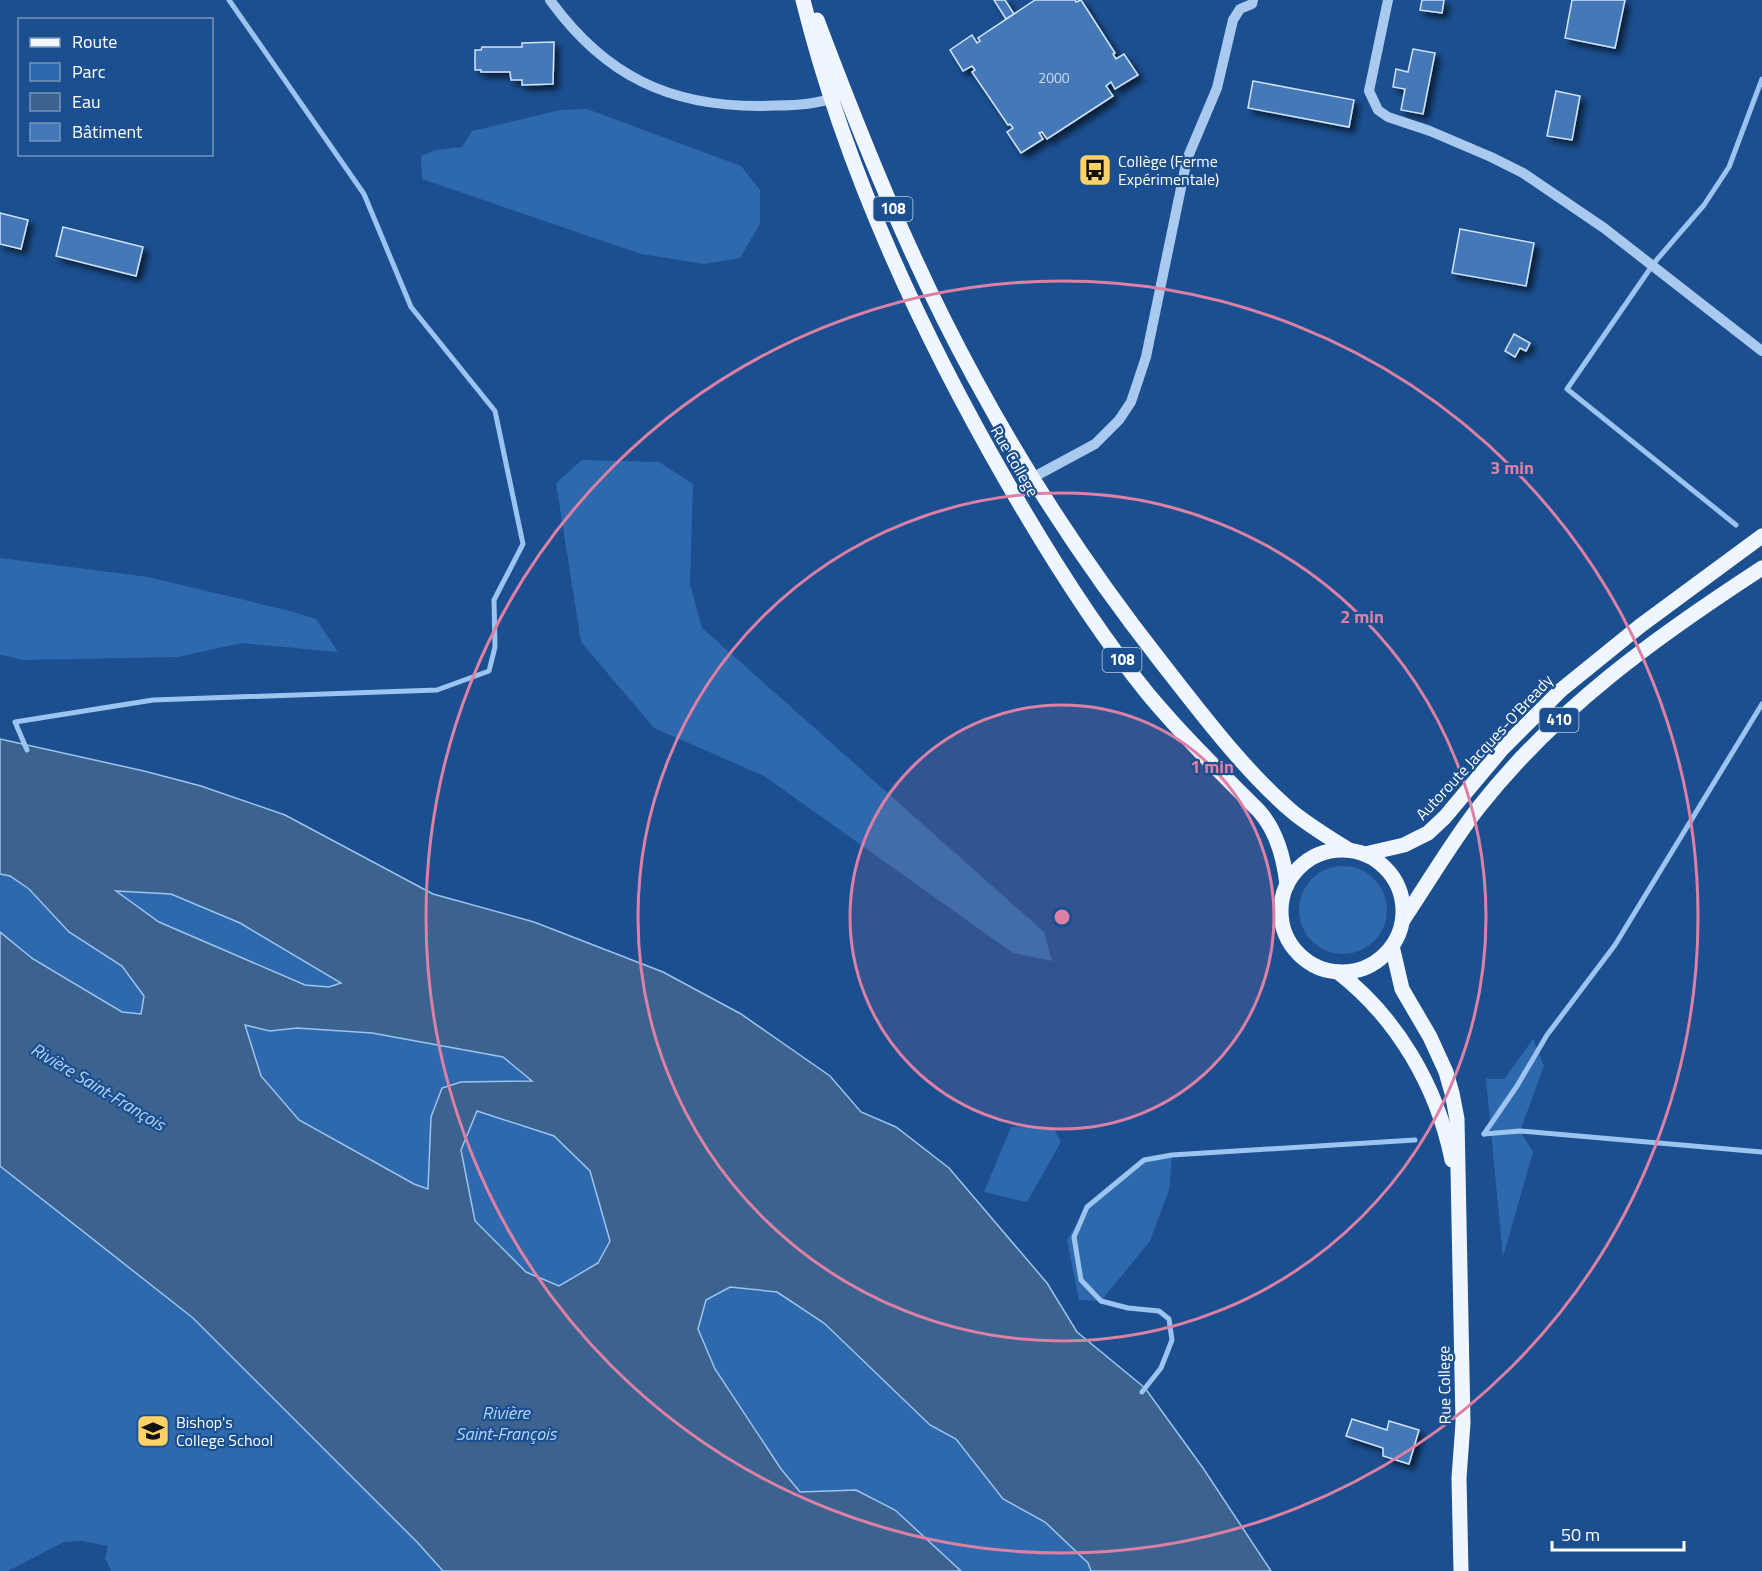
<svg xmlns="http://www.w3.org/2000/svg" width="1762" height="1571" font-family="'Titillium Web',sans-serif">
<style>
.green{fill:#2e69ad}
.water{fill:#3c6290;stroke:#9cc4f0;stroke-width:1.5;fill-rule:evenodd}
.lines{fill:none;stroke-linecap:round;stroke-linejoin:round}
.stream{stroke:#9cc4f0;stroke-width:5}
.building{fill:#4478b7;stroke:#cfe3fa;stroke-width:1.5;filter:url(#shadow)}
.minor{stroke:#a9c9ee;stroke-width:10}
.major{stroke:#f0f6ff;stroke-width:15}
.ring{fill:none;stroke:#dd80a5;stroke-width:3}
.labels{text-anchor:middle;stroke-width:4.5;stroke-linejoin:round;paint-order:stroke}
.number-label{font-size:14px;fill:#d0dded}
.shield{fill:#1b4f8f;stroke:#bbcadd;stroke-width:1.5}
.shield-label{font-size:15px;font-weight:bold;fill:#fff}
.poi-label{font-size:16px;fill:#fff;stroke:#1b4f8f;text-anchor:start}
.street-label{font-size:16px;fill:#fff;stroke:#1b4f8f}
.water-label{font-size:18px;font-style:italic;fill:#b5d3f5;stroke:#1b4f8f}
.centre{fill:#dd80a5;stroke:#1b4f8f;stroke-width:3}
.ring-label{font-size:18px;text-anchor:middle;font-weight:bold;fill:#dd80a5;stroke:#1b4f8f;stroke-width:4.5;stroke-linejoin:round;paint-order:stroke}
</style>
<defs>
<filter id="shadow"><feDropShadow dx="5" dy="5" stdDeviation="3" flood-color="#0009"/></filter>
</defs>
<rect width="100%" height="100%" fill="#1b4f8f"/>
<g class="green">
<polygon points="587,109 741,166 760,190 760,224 740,258 704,264 641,254 422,179 421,156 436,150 462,147 472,131 560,110"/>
<polygon points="582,460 659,462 693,484 690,584 702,628 1044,932 1052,961 1013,953 764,776 654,728 581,642 556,483"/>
<polygon points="0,558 148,577 290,611 316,619 338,652 242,643 178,657 23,660 2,655 0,655"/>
<circle cx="1343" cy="910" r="44"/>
<polygon points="0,874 10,876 29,889 69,932 122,966 144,996 141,1014 122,1012 33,959 0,932"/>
<polygon points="114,891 171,894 240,923 341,983 329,987 305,985 159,922"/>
<polygon points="245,1025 270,1031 297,1028 372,1033 503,1057 532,1081 461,1082 431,1117 429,1190 414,1184 299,1120 261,1076"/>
<polygon points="1533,1039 1544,1066 1520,1131 1533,1152 1503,1257 1486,1079 1504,1079"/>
<polygon points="476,1111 554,1136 590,1171 610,1241 598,1263 559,1286 526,1272 475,1221 461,1150"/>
<polygon points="1011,1127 1053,1127 1061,1142 1027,1202 984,1192"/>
<polygon points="1172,1155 1169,1190 1150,1241 1101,1301 1079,1300 1067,1240 1087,1207 1144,1160"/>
<polygon points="0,1166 193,1318 418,1543 443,1571 111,1571 105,1558 108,1546 82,1541 64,1542 8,1571 0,1571"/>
<polygon points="730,1287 777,1292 824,1323 930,1425 956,1439 1003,1499 1045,1522 1088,1563 1091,1571 961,1571 895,1510 856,1490 800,1492 781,1469 715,1369 698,1329 706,1300"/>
</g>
<path class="water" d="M0 739 144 771 201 786 285 815 433 894 534 922 663 972 741 1014 830 1076 861 1112 896 1127 949 1168 1047 1283 1077 1332 1145 1388 1203 1468 1271 1571H1091L1088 1563 1045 1522 1003 1499 956 1439 930 1425 824 1323 777 1292 730 1287 706 1300 698 1329 715 1369 781 1469 800 1492 856 1490 895 1510 961 1571H443L418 1543 193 1318 0 1166V932L33 959 122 1012 141 1014 144 996 122 966 69 932 29 889 10 876 0 874ZM116 891 171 894 240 923 341 983 329 987 305 985 159 922ZM245 1025 270 1031 297 1028 372 1033 503 1057 532 1081 461 1082 442 1088 431 1117 428 1189 414 1184 299 1120 261 1076ZM477 1111 554 1136 590 1171 610 1241 598 1263 559 1286 526 1272 475 1221 461 1150Z"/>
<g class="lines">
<g class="stream">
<polyline points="1736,525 1567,389 1654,263 1704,205 1729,167 1762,79"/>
<polyline points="27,750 15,722 153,700 437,690 489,671 495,647 494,600 523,544 495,411 411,307 364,194 229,0"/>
<polyline points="1484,1134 1517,1086 1547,1035 1615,945 1762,704"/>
<polyline points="1484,1134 1520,1131 1762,1152"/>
<polyline points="1142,1392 1161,1368 1172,1340 1169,1319 1159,1311 1128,1308 1101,1301 1081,1280 1074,1237 1087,1207 1144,1160 1172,1155 1415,1140"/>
</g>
</g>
<g class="building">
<polygon points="994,0 1005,0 1014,14 1006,19"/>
<polygon points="1035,0 1075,0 1076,2 1081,0 1115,53 1113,54 1116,59 1124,54 1138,75 1115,89 1111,82 1106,86 1113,96 1047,139 1042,132 1039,133 1043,139 1021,153 1007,132 1013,128 1010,124 1008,125 972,72 975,70 972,66 963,71 950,50 972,35 977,43 980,41 978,38"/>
<polygon points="1422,0 1444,0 1442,13 1420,10"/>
<polygon points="1572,0 1625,0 1615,48 1565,38"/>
<polygon points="554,42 553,84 522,85 522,80 511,80 510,72 481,72 481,70 475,70 475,50 481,50 482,47 522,47 522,43"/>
<polygon points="1413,49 1435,53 1423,114 1401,110 1405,89 1393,87 1396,69 1408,72"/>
<polygon points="1253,81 1354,100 1349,127 1248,108"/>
<polygon points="1556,91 1580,96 1572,140 1547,136"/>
<polygon points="0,213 28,220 21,249 0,244"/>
<polygon points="63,227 143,247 136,276 56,256"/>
<polygon points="1460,229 1534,243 1526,286 1452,273"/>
<polygon points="1514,334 1530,343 1526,351 1520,348 1515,357 1505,351"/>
<polygon points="1352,1419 1387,1430 1389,1421 1419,1430 1409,1464 1383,1456 1383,1448 1346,1436"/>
</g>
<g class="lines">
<g class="minor">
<path d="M550 0C605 76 670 107 763 106 789 105 812 106 836 97"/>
<polyline points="1388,0 1369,91 1378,110 1388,117 1430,131 1491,157 1523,173 1604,228 1762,351"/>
<polyline points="1032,478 1095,444 1119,420 1131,402 1146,357 1187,159 1217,88 1233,20 1240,9 1252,4 1253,0"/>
</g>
<g class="major">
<path d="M803 0C845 170 920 331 1007 482 1049 555 1095 629 1148 694 1183 736 1221 773 1259 811 1277 831 1284 858 1287 885"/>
<path d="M817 20C863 142 912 264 975 379 1029 479 1092 574 1162 663 1201 713 1247 774 1295 814 1312 827 1331 839 1349 850"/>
<circle cx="1342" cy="911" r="61"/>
<polyline points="1365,854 1404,845 1428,833 1445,817 1502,749 1561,690 1640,626 1762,536"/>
<path d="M1403 920C1428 883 1451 843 1479 807 1558 707 1656 637 1762 568"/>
<polyline points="1392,946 1402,989 1430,1037 1446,1072 1452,1093 1457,1119 1463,1423 1459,1478 1461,1571"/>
<path d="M1338 972C1397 1018 1437 1086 1452 1160"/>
</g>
</g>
<circle cx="1062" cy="917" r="212" fill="#dd80a5" fill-opacity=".12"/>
<g class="ring">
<circle cx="1062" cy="917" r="212"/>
<circle cx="1062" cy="917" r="424"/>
<circle cx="1062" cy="917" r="636"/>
</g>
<defs>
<symbol id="bus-square" viewBox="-11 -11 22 22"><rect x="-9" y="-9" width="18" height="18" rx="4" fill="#ffd166" stroke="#1b4f8f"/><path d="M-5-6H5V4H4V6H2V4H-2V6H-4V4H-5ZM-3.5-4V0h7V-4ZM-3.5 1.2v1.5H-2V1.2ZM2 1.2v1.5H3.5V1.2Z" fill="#111"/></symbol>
<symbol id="school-square" viewBox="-11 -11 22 22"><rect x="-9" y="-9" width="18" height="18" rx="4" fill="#ffd166" stroke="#1b4f8f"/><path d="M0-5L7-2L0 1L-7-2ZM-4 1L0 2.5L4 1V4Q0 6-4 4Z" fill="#111"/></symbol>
</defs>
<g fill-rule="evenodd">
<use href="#bus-square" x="1076" y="151" width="38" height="38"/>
<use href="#school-square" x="134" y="1412" width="38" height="38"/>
</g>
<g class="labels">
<g class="number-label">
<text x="1054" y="83">2000</text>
</g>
<g class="shield">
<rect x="873.5" y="197" width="39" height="24" rx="4.5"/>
<rect x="1102.5" y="648" width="39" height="24" rx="4.5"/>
<rect x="1539.5" y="708" width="39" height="24" rx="4.5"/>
</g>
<g class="shield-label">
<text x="893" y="214">108</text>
<text x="1122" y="665">108</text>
<text x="1559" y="725">410</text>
</g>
<g class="poi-label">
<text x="1118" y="167">Collège (Ferme<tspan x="1118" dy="18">Expérimentale)</tspan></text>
<text x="176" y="1428">Bishop's<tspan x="176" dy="18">College School</tspan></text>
</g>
<g class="street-label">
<text transform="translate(1015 461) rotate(60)" y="6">Rue College</text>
<text transform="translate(1484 747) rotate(-47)" y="6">Autoroute Jacques-O'Bready</text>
<text transform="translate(1444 1385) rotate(-91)" y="6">Rue College</text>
</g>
<g class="water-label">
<text transform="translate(98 1087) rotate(31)" y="6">Rivière Saint-François</text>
<text x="506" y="1419">Rivière<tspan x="506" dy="21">Saint-François</tspan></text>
</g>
</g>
<circle cx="1062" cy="917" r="9" class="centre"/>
<g class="ring-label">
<text x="1512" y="474">3 min</text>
<text x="1362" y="623">2 min</text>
<text x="1212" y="773">1 min</text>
</g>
<rect x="18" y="18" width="195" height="138" fill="#1b4f8f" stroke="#7695bc" stroke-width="1.5"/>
<rect x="30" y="38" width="30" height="9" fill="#f0f6ff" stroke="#7695bc" stroke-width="1.5"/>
<text x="72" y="48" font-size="18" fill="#ffffff">Route</text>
<rect x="30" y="63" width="30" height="18" fill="#2e69ad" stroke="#7695bc" stroke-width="1.5"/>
<text x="72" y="78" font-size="18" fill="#ffffff">Parc</text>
<rect x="30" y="93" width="30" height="18" fill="#3c6290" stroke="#7695bc" stroke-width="1.5"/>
<text x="72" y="108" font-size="18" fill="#ffffff">Eau</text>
<rect x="30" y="123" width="30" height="18" fill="#4478b7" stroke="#7695bc" stroke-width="1.5"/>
<text x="72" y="138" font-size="18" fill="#ffffff">Bâtiment</text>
<path d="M1552 1541v9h132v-9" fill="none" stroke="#ffffff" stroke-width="3"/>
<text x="1561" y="1541" font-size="18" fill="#ffffff" stroke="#1b4f8f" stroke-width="4.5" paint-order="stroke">50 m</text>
</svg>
